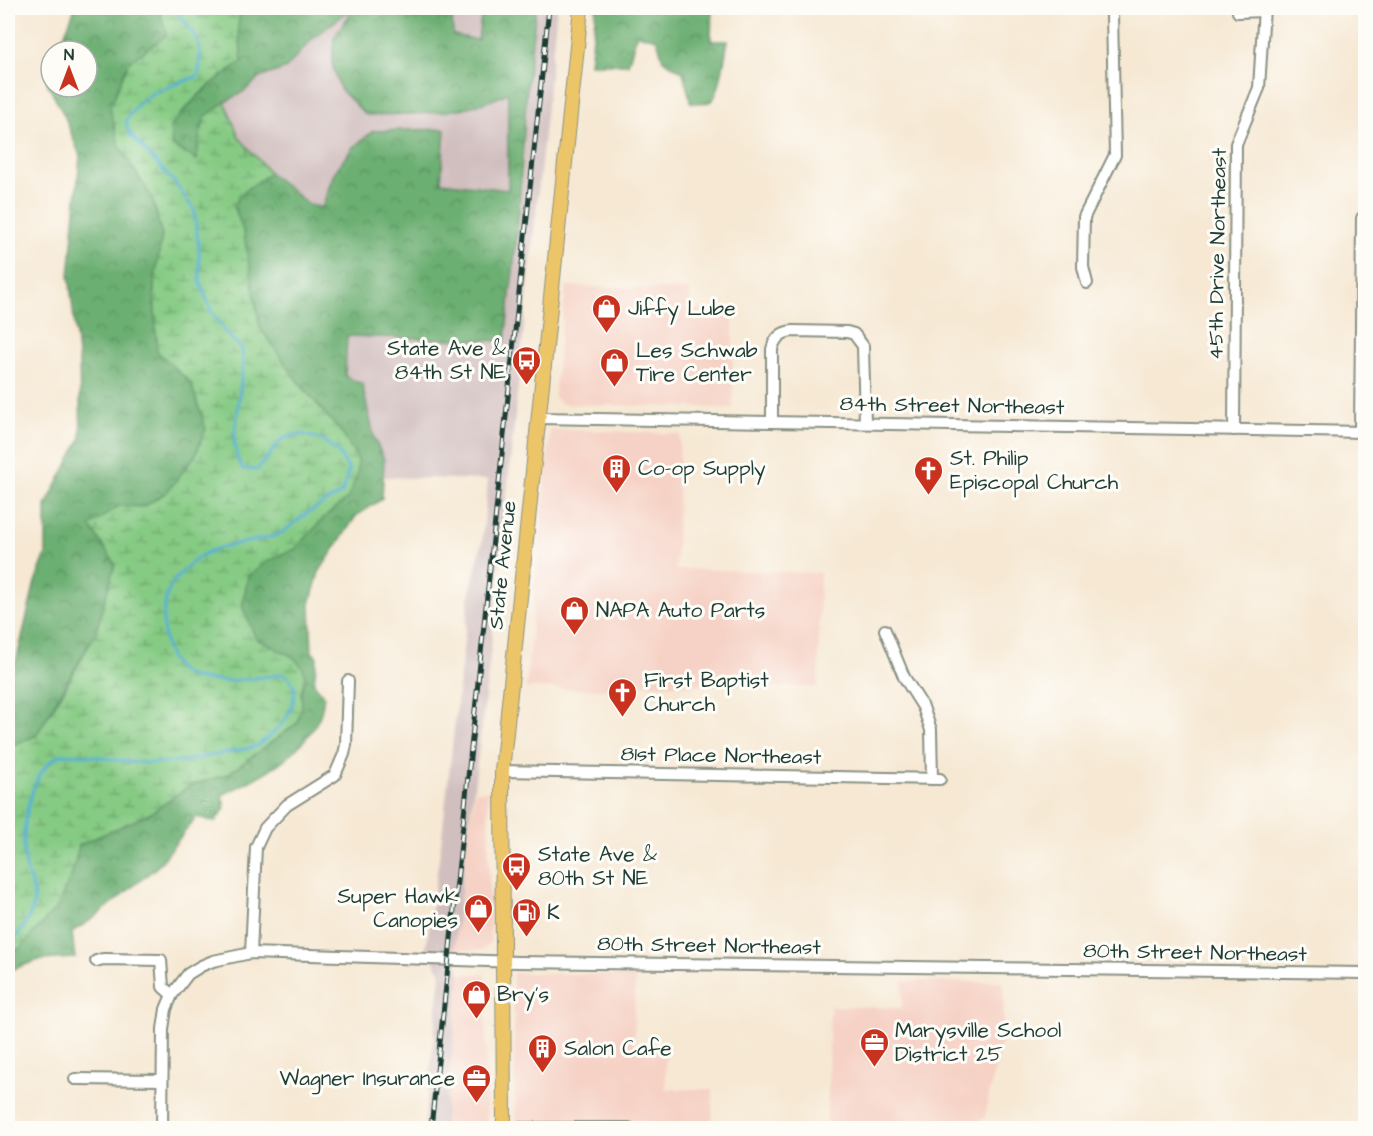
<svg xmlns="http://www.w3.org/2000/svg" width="1373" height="1136" font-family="'Architects Daughter',sans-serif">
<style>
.built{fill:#f6d1c5}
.industrial{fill:#d1bfbf}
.forest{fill:url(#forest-crowns);stroke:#467653;stroke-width:1.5}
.wetland{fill:url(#wetland-marsh);stroke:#52845c;stroke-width:1.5}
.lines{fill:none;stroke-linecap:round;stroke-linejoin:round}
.stream{stroke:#56b0d4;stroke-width:3}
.minor-casing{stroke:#8a9284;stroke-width:14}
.major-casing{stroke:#8a9284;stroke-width:16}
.minor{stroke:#fff;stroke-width:10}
.major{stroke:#edc569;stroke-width:14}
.rail-casing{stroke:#1f3d34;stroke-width:5}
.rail{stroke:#fdfcf7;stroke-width:3;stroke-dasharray:9;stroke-linecap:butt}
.labels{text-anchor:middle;stroke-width:6;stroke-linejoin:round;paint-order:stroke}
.street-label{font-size:21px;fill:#1f3d34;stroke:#fdfcf7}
.poi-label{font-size:21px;fill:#1f3d34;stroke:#fdfcf7;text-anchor:start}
</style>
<defs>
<pattern id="forest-crowns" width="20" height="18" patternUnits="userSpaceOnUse" patternTransform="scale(1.5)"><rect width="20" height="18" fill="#6caf72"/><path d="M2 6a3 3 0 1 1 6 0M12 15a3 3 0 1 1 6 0" fill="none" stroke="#58905e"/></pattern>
<pattern id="wetland-marsh" width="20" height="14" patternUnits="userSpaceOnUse" patternTransform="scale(1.5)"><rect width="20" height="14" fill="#86cb84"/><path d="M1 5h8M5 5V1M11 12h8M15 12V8" fill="none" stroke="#6da66d"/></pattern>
</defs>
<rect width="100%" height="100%" fill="#fdfcf7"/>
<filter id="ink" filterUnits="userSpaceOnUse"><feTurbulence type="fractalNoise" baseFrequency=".0167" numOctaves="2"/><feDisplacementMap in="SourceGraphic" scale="12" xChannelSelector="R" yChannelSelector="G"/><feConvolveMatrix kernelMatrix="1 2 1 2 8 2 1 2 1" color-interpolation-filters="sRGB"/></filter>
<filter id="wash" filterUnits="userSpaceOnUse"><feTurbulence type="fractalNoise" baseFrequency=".008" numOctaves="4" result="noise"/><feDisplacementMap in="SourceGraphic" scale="24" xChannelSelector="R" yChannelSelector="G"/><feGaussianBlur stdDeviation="1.35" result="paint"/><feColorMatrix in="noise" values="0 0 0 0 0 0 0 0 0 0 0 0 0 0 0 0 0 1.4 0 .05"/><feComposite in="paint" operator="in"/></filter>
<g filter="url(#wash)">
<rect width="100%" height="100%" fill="#f6e8d3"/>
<g class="built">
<polygon points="566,286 690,290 690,309 733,310 733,408 562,404 554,397"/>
<polygon points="550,429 680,434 676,569 820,573 818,687 639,684 638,690 526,688"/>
<polygon points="475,791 488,791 490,942 483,950 454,951"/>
<polygon points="513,973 635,975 634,1045 665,1046 666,1089 713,1089 712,1128 516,1128"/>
<polygon points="460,974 485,974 487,1128 444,1128"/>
<polygon points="903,981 1004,982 1003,1036 990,1090 985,1118 973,1126 827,1127 830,1006 902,1008"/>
</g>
<g class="industrial">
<polygon points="352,8 361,8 492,101 509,93 508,190 441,182 445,129 373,131 352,148 334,173 323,208 308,204 270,173 239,137 225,102 245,91 259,78 286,68 311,40"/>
<polygon points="435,8 482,8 478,40 453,35"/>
<polygon points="536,8 557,8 490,657 454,951 460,974 444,1128 424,1128 441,973 426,949 441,844 469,597 482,542 488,480 383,477 384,460 374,437 368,407 345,377 347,336 505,341 523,173 527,84"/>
</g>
<g class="forest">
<polygon points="75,8 159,8 168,35 128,63 119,145 152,198 162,235 154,285 157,351 191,383 206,429 195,456 167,492 144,507 119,506 115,564 96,632 36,736 8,747 8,688 18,654 35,582 46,554 46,505 81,438 79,363 69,276 80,156 65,117 47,83 51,72 51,87 87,87 87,51 58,51"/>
<path d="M241 8H352L311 40 286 68 259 78 245 91 225 102 205 117 199 140 197 161 172 146 170 127C193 99 211 83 242 62L238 25Z"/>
<path d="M354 8H433L437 12 452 14 453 35 478 40 482 8H536L527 84 518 225 505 341 347 336 345 376 362 384 374 437 384 460 382 499 356 516 319 572 310 604 312 652 317 657 314 683 324 696C323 703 322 712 319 718 300 757 260 777 222 795L225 808 215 822 196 817 158 866 94 918 72 932 75 958 39 960 8 971V951L19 949 72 874 79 845 149 814 189 786 228 774 297 723 302 704 301 692 305 677 293 657 256 639 242 606 248 576 268 561 295 549 326 516 348 498 341 432 298 382 260 328 244 234 234 206 240 194 270 173 308 204 322 208 334 173 352 148 373 131 445 129 441 182 508 190V93C461 116 417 114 366 115L340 89 332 64 334 38Z"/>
<path d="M596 8H712L711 41H728C725 54 720 96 711 101 705 104 697 103 691 103L683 72 663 60 657 39 637 34 628 64H590Z"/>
</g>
<path class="wetland" d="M159 8H241L238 25 242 62C211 82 193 98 170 127L172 146 197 160 199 140 205 117 225 102 239 137 270 173 240 194 234 206 244 234 260 328 298 382 341 432 358 460 357 475 348 498 326 516 295 549 268 561 248 576 242 606 256 639 293 657 303 668 305 677 301 692 302 704 297 723 228 774 189 786 149 814 79 845 72 874 57 907 19 949 8 951V747L36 736 66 687 96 632 115 564 90 526 119 506 144 507 167 492 195 456 206 429 191 383 157 351 154 285 162 235 152 198 119 145 110 108 128 63 167 35Z"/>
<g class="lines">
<path class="stream" d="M8 944C19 936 35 912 34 897 33 886 27 873 25 862 20 832 29 768 61 755 70 751 120 761 134 762 165 765 194 760 224 753 234 750 246 750 256 746 260 745 263 741 267 738 286 723 292 713 295 689L290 679 284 674C254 678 219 686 189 676 160 666 158 609 171 586 174 579 192 562 199 557 223 542 252 544 277 535 286 531 295 522 303 516 316 508 328 500 342 493L349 470 339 453 323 440 301 434 283 438 257 470 243 469 238 460 234 441 243 365 242 349 226 333 212 313 200 282 199 249 194 210 176 184 129 133 126 120 138 104 154 92 198 76C205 39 195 36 174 8"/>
</g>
</g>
<g filter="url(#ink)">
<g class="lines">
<defs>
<g id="minor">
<polyline points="1238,12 1263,11"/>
<polyline points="1087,283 1083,267 1084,217 1115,155 1112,14 1109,8"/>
<polyline points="538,418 1366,432"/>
<path d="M772 422V349C775 338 781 332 793 331L847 332 854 334 863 346 865 423"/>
<polyline points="1234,430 1236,144 1259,88 1264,8"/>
<polyline points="1360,432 1362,218"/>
<polyline points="885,630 904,677 923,707 931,730 932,779"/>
<polyline points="502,771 940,779"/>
<polyline points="251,953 256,847 265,828 287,805 335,775 344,754 346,745 348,681"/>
<polyline points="96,961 103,959 161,960 163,987 172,995"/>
<polyline points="75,1079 162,1080"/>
<polyline points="162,1128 163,1029 166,1009 172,995 188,974 201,966 213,961 251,953 519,962 1366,973"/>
<polyline points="504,1128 629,1128"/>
</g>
<polyline id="major" points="504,1128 502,771 581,8"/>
</defs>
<use href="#minor" class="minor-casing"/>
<use href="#major" class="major-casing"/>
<use href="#minor" class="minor"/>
<use href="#major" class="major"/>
<defs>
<polyline id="rail" points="431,1128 549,8"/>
</defs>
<use href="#rail" class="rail-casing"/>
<use href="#rail" class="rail"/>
</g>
</g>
<defs>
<symbol id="shop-pin" viewBox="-11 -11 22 30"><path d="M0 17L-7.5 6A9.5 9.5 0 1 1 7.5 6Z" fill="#c8321e" stroke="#fdfcf7"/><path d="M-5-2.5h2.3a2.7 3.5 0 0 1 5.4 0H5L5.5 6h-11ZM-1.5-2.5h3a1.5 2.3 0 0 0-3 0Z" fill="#fff"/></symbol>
<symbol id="bus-pin" viewBox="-11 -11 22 30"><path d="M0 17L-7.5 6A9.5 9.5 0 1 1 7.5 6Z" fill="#c8321e" stroke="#fdfcf7"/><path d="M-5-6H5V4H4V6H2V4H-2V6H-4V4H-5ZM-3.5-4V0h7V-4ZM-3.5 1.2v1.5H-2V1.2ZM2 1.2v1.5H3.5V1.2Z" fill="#fff"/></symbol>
<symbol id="building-pin" viewBox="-11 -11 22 30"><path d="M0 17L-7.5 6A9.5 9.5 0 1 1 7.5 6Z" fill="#c8321e" stroke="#fdfcf7"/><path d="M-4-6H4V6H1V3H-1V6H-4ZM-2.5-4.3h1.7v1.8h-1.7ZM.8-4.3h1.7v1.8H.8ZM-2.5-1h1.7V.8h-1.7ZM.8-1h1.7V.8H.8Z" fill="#fff"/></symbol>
<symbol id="church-pin" viewBox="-11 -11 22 30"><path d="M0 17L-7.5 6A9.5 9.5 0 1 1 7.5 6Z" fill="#c8321e" stroke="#fdfcf7"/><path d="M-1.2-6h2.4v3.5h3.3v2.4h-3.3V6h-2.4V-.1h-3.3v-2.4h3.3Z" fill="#fff"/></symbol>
<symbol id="fuel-pin" viewBox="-11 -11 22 30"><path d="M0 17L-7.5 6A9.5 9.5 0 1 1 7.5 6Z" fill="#c8321e" stroke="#fdfcf7"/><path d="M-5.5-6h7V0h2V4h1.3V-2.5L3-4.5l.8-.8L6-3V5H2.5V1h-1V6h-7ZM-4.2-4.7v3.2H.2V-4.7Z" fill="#fff"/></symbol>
<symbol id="office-pin" viewBox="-11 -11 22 30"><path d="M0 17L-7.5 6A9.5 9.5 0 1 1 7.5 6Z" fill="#c8321e" stroke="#fdfcf7"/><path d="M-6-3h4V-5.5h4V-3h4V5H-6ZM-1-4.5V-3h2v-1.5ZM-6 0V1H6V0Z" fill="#fff"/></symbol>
</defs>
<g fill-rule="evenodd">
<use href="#shop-pin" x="590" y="292" width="33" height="45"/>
<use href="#bus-pin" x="510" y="344" width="33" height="45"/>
<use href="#shop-pin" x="598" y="346" width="33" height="45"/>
<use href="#building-pin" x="600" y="452" width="33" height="45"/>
<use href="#church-pin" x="912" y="454" width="33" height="45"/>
<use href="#shop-pin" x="558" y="594" width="33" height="45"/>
<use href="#church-pin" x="606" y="676" width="33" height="45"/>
<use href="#bus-pin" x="500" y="850" width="33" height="45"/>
<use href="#shop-pin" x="462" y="892" width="33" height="45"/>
<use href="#fuel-pin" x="510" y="896" width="33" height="45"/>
<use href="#shop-pin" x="460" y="978" width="33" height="45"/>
<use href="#office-pin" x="858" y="1026" width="33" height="45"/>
<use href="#building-pin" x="526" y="1032" width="33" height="45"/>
<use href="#office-pin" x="460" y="1062" width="33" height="45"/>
</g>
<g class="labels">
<g class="street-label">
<text transform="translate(1217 254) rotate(-89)" y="7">45th Drive Northeast</text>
<text transform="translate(952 405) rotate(1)" y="7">84th Street Northeast</text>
<text transform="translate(502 565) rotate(-84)" y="7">State Avenue</text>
<text transform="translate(721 755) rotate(1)" y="7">81st Place Northeast</text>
<text transform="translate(709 945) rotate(1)" y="7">80th Street Northeast</text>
<text transform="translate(1195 952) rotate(1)" y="7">80th Street Northeast</text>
</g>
<g class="poi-label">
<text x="628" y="315">Jiffy Lube</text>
<text x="506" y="355" text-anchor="end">State Ave &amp;<tspan x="506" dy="24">84th St NE</tspan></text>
<text x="636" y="357">Les Schwab<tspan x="636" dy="24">Tire Center</tspan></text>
<text x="950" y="465">St. Philip<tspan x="950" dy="24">Episcopal Church</tspan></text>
<text x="638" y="475">Co-op Supply</text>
<text x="596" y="617">NAPA Auto Parts</text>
<text x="644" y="687">First Baptist<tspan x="644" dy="24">Church</tspan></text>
<text x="538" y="861">State Ave &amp;<tspan x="538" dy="24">80th St NE</tspan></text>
<text x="458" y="903" text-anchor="end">Super Hawk<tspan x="458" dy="24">Canopies</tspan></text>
<text x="547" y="919">K</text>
<text x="497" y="1001">Bry's</text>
<text x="895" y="1037">Marysville School<tspan x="895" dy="24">District 25</tspan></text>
<text x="564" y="1055">Salon Cafe</text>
<text x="455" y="1085" text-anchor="end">Wagner Insurance</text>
</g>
</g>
<rect width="1373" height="1136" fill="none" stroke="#fdfcf7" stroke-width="30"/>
<g transform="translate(69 69)"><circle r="28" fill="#fdfcf7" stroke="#a4b0a9" stroke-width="1.5"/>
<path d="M0-4.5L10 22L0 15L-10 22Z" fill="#c8321e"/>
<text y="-9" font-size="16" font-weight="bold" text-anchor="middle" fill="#1f3d34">N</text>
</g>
</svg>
